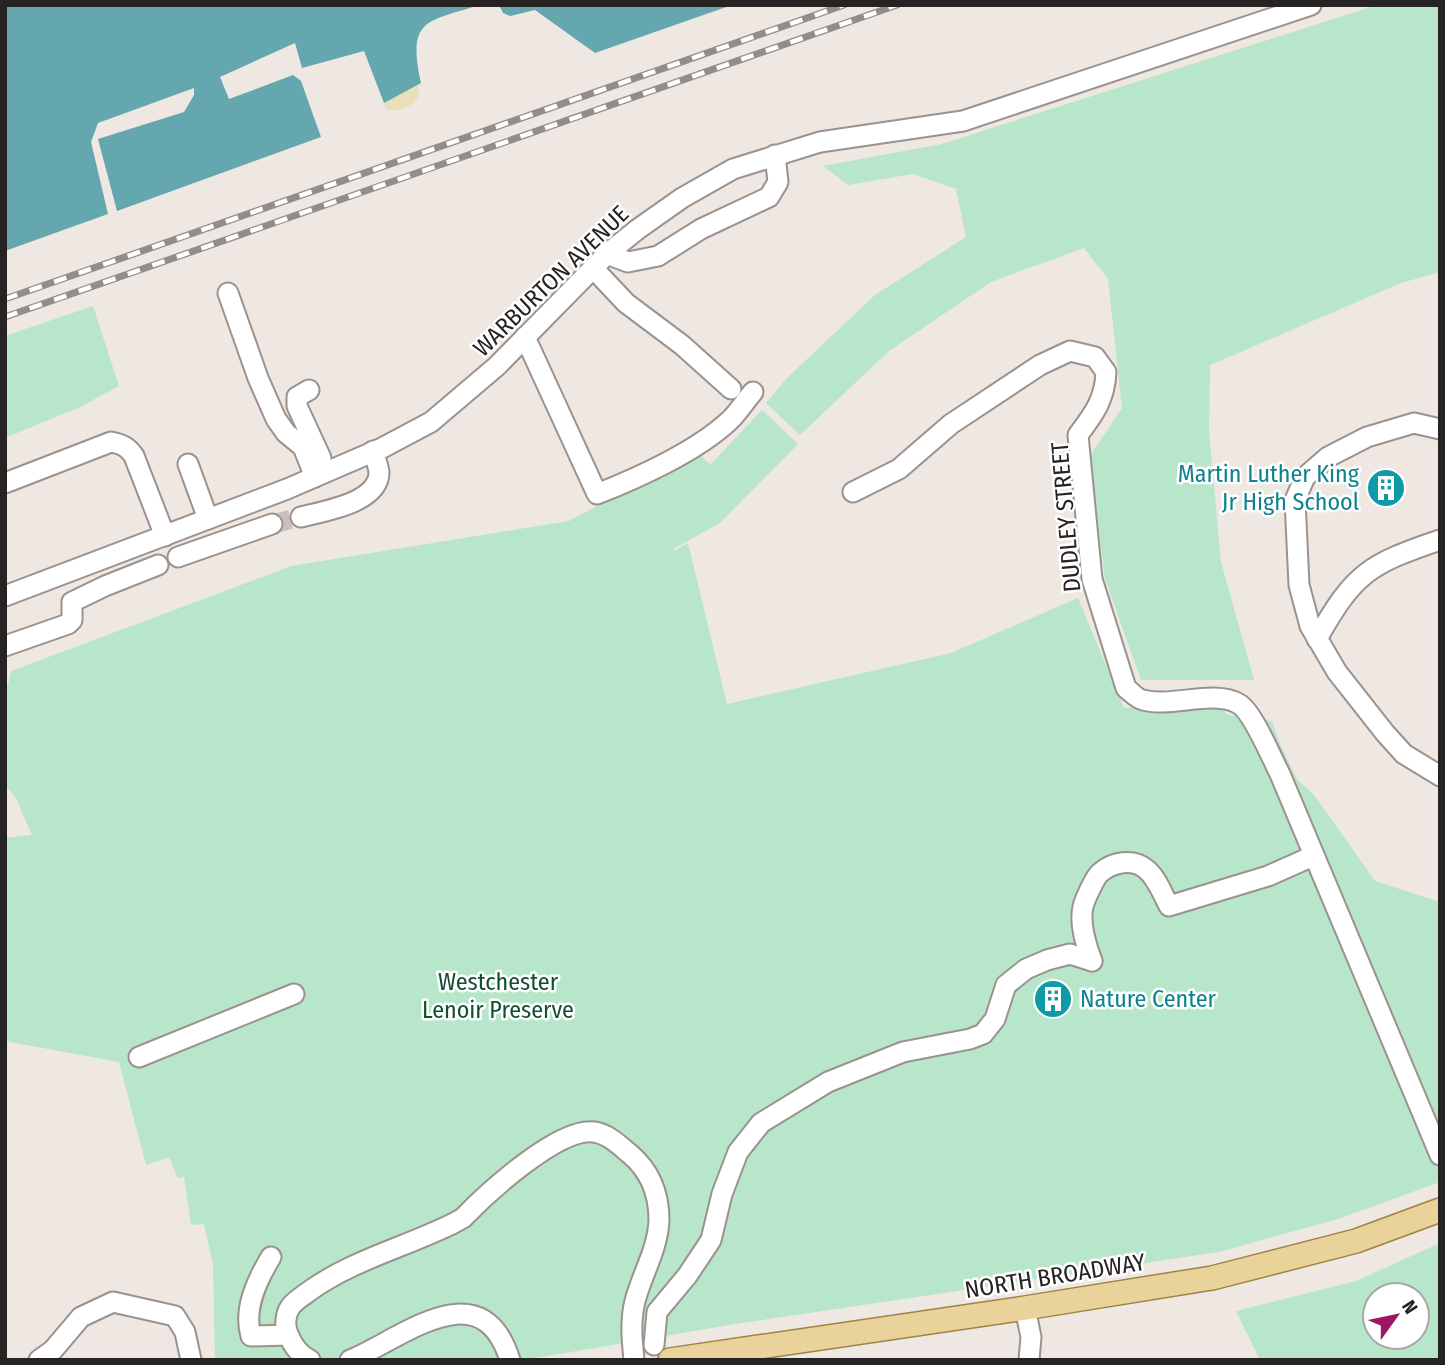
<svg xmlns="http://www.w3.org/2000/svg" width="1445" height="1365" font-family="'Fira Sans Condensed',sans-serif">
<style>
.green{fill:#b8e6ca;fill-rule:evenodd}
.sand{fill:#e9dfba}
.water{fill:#65a7ae}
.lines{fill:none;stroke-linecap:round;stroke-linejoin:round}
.minor-tunnel{stroke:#c7c0bc;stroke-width:19;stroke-dasharray:19 10;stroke-linecap:butt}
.minor-casing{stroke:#9a928e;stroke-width:23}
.major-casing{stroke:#9c8345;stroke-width:26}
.minor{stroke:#fff;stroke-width:19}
.major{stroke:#ead39b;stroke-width:23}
.rail-casing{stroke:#928d8a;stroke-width:7}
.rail{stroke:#fff;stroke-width:4.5;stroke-dasharray:13;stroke-linecap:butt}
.labels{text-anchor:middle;stroke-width:5;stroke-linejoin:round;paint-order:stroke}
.street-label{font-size:24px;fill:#262322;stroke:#fff}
.culture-label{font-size:24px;fill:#0d838f;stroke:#fff;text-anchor:end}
.park-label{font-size:24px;fill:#124f33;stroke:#fff}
</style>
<rect width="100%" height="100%" fill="#efe7e2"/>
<g class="green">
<polygon points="1377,5 1440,5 1440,272 1401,283 1210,365 1209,431 1221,562 1254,680 1141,680 1105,579 1090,456 1122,408 1108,279 1084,248 991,282 889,351 800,435 766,403 786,379 875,295 966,237 956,189 913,174 848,185 823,166 942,144"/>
<polygon points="93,306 119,386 80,407 5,438 5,336"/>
<polygon points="762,410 798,444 720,523 673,549 674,551 688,543 727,704 951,653 1078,598 1124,708 1218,706 1228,715 1272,721 1280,744 1297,779 1314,795 1375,881 1440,902 1440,1182 1338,1219 1219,1252 735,1324 524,1360 215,1360 213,1264 204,1224 191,1225 184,1177 178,1178 169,1157 146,1165 119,1062 5,1041 5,838 32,835 16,798 5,785 5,686 8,685 11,671 291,566 569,521 645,481 647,485 696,450 710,465"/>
<path d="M1438 1244 1440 1248V1360H1260L1236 1311 1356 1281ZM1375 1295H1417V1337H1375Z"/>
</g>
<path class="sand" d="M418 84 419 96C411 107 401 112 387 110L384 103Z"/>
<g class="water">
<path d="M5 5H480C425 22 407 19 421 83L384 103 364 51 302 68 295 43 220 77 229 99 293 75 301 81 321 137 117 211 98 139 184 112 194 95V88L98 123 91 142 108 214 5 251Z"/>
<polygon points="499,5 732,5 595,53 535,10 510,16 503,13"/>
</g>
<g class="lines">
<polyline class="minor-tunnel" points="272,524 301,517"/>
<defs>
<g id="minor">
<polyline points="607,254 628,262 658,256 701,229 769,197 778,182 775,155"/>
<polyline points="593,268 626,303 682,345 731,389"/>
<polyline points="228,293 258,378 276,419 286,433 303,447 315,477"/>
<path d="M525 337 597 494C638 478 697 451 729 421 738 413 745 401 753 392"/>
<polyline points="309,390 297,397 297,406 321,458"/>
<polyline points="1440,429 1414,423 1367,437 1328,457 1305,477 1295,500 1299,585 1310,626 1337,672 1385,733 1404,754 1440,776"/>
<polyline points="188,464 208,519"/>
<path d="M5 483 111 442C122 444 128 447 134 456L165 536"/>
<path d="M853 492 899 469 951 424 1040 365 1070 351 1095 357 1106 372C1105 399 1094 414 1078 435L1092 579 1126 688C1131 692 1137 699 1143 700 1171 708 1214 689 1239 704 1253 712 1272 759 1280 774L1440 1155"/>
<path d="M301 517C324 511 378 503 379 473 379 467 375 458 373 451"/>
<polyline points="178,557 272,524"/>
<polyline points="5,596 287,489 382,448 431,422 497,366 607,254 638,229 682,198 733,169 820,142 963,121 1311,5"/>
<path d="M1317 639C1354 573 1369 564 1440 540"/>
<polyline points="5,646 68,624 72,620 72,602 105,586 158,565"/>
<path d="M1092 961C1086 945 1079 924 1083 907 1084 901 1095 877 1100 873 1112 862 1133 858 1146 869 1157 878 1162 893 1169 906L1268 876 1313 856"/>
<polyline points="139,1057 294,994"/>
<path d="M271 1257C257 1280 243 1309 251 1336L288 1335"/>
<polyline points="1025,1308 1031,1337 1029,1360"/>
<polyline points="654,1345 657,1312 687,1276 711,1240 722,1194 738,1152 761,1123 828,1082 903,1052 970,1039 983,1034 995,1019 1006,985 1026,969 1047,960 1070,954 1092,961"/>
<polyline points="39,1360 53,1350 81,1317 113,1302 175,1316 185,1332 191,1360"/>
<path d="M310 1360C300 1355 293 1346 289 1336 284 1327 285 1314 291 1306 296 1300 303 1296 308 1292 352 1260 406 1247 454 1223L463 1218C487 1193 559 1127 594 1132 608 1134 619 1145 630 1154 650 1171 659 1194 659 1220 658 1249 642 1274 635 1301 630 1321 632 1340 634 1360"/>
<path d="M350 1360C402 1339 481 1268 510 1360"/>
</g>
<polyline id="major" points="670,1360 1025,1308 1212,1278 1356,1241 1440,1210"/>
</defs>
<use href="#minor" class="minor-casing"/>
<use href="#major" class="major-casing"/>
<use href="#minor" class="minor"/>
<use href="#major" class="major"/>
<defs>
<g id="rail">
<polyline points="5,299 844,5"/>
<polyline points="5,317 897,5"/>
</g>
</defs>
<use href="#rail" class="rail-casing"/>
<use href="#rail" class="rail"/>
</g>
<defs>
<symbol id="building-disc" viewBox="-11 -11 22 22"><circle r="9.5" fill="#0f9aa8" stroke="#fff"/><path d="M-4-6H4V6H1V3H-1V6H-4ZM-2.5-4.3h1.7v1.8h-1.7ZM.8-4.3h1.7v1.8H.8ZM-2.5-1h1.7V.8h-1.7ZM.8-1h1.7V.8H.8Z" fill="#fff"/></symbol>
</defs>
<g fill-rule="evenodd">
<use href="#building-disc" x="1364" y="466" width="44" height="44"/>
<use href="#building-disc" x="1031" y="977" width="44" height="44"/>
</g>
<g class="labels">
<g class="street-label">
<text transform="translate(551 281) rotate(-44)" y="8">WARBURTON AVENUE</text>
<text transform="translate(1066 517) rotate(-95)" y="8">DUDLEY STREET</text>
<text transform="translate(1055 1276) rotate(-9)" y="8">NORTH BROADWAY</text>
</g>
<g class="culture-label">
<text x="1359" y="482">Martin Luther King<tspan x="1359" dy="28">Jr High School</tspan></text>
<text x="1080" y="1007" text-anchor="start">Nature Center</text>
</g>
<g class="park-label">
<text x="498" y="990">Westchester<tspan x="498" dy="28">Lenoir Preserve</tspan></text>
</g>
</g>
<rect width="1445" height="1365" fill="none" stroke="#262322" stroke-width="14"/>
<g transform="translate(1396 1316) rotate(57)"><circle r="33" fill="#ffffff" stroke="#a8a7a7" stroke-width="2"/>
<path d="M0-5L12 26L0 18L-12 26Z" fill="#9d1564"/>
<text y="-10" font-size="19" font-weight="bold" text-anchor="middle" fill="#262322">N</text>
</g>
</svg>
